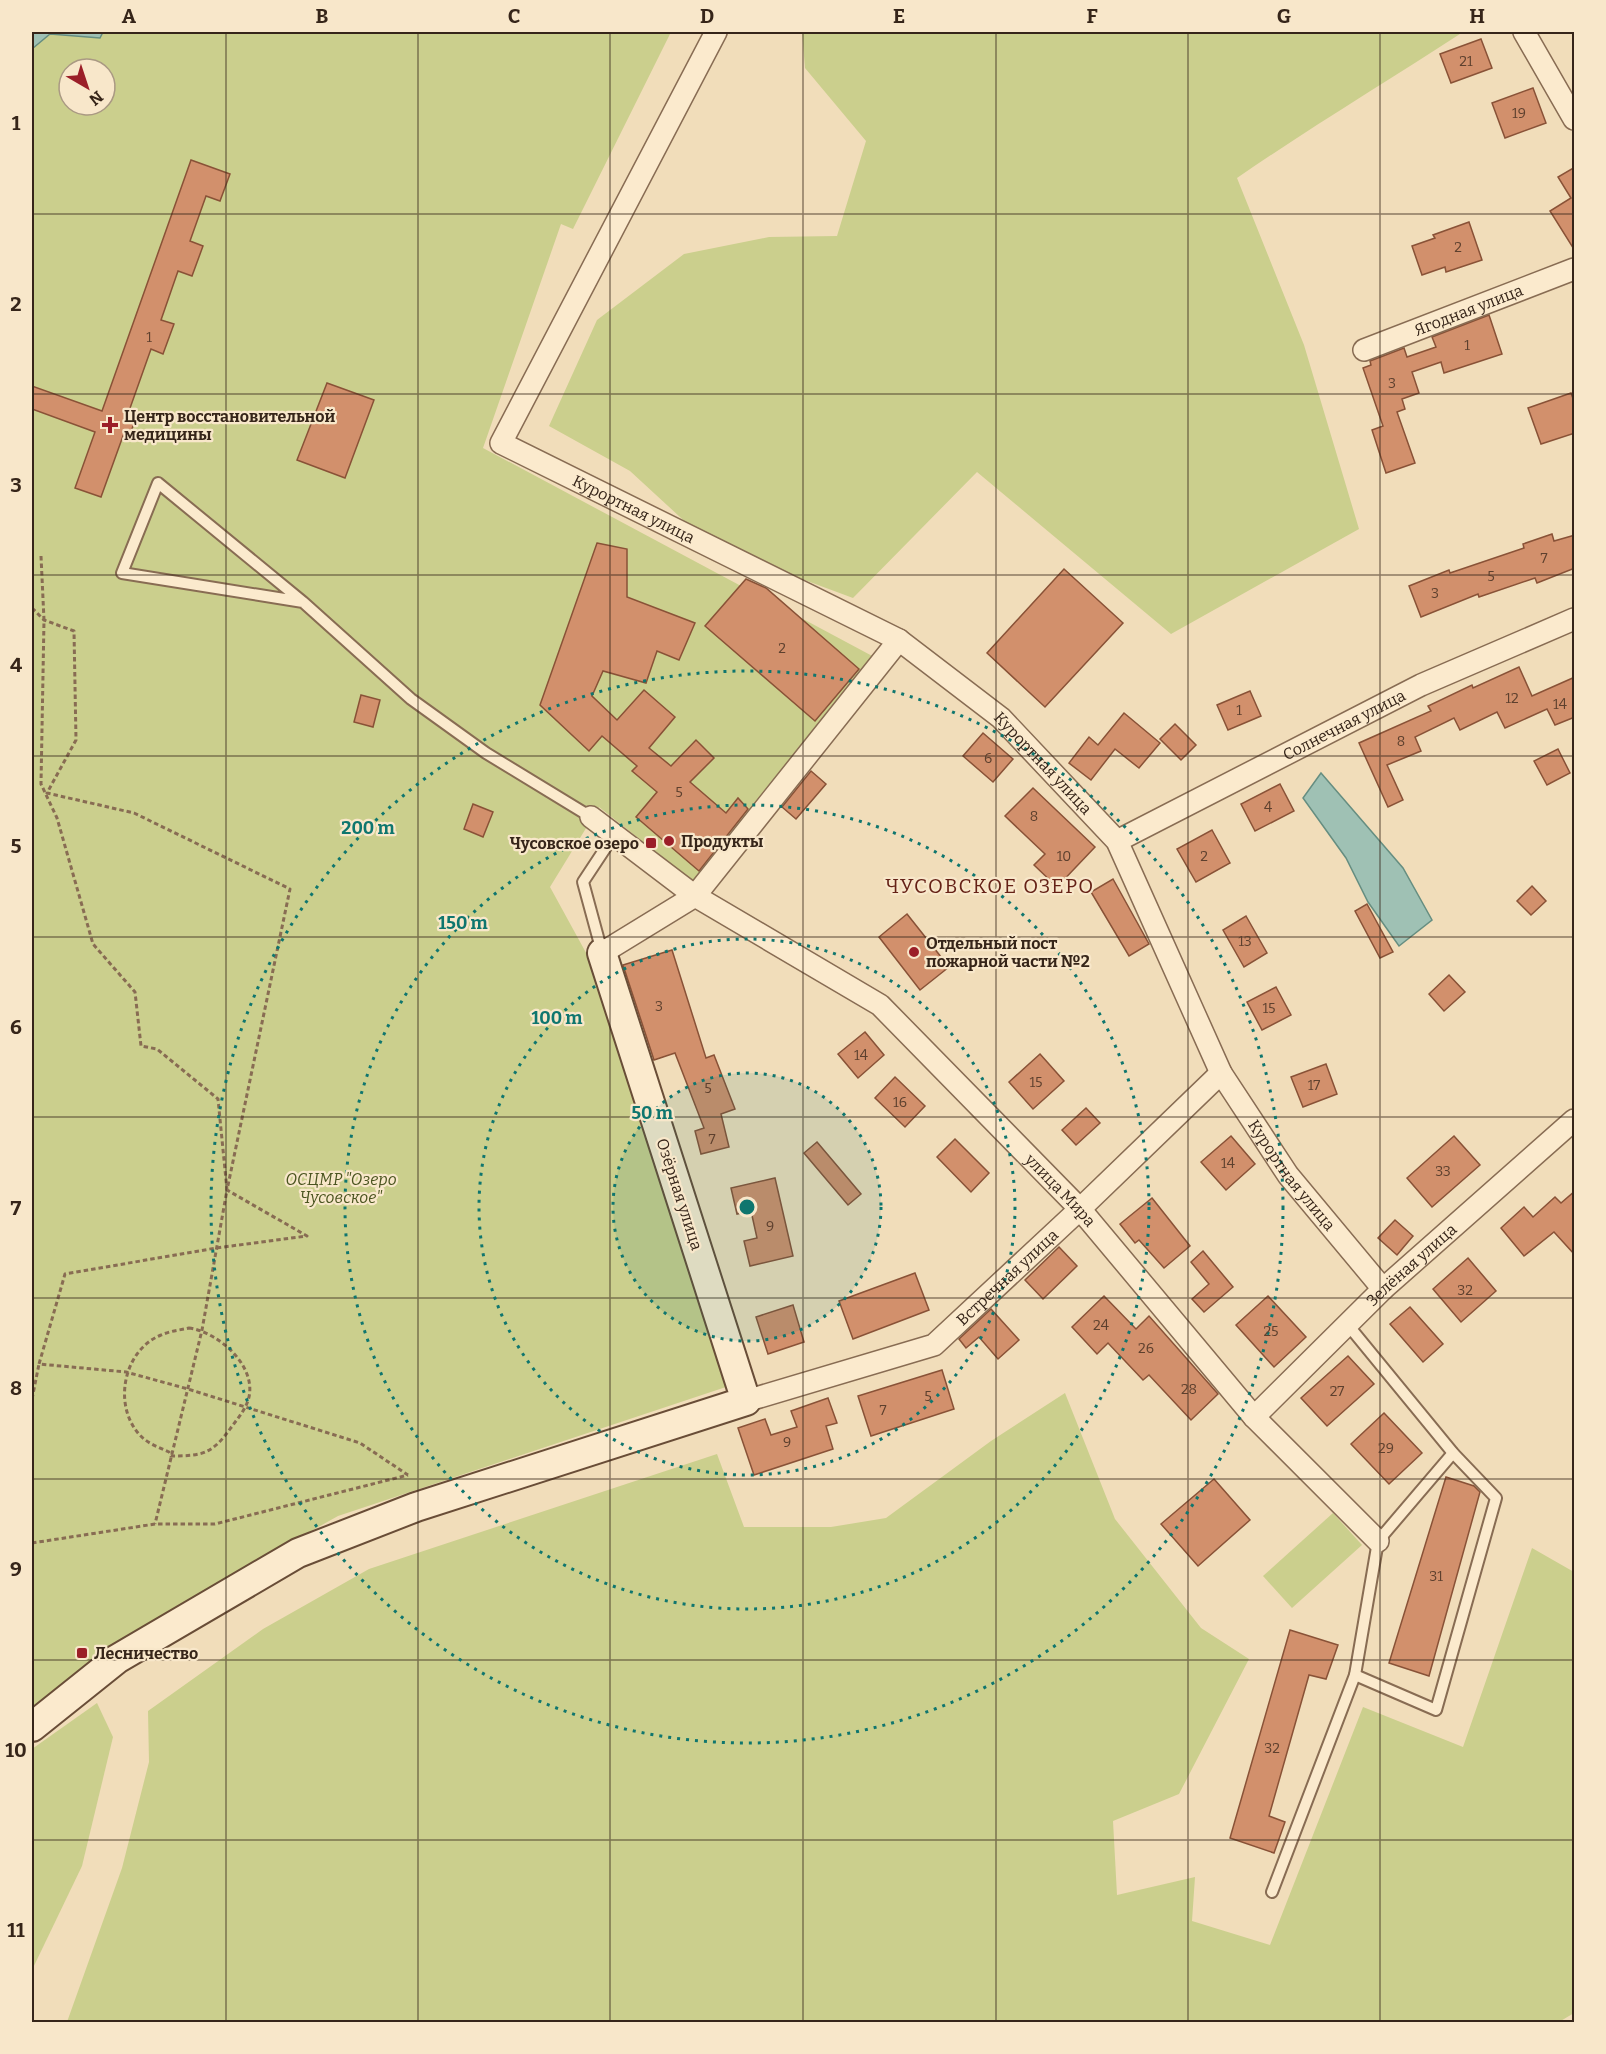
<svg xmlns="http://www.w3.org/2000/svg" width="1606" height="2054" font-family="Bitter,serif">
<style>
.green{fill:#cbcf8d;fill-rule:evenodd}
.water{fill:#9fc1b4;stroke:#668e81;stroke-width:1.5}
.building{fill:#d2906c;stroke:#895237;stroke-width:1.5}
.lines{fill:none;stroke-linecap:round;stroke-linejoin:round}
.lane-casing{stroke:#886c53;stroke-width:14}
.street-casing{stroke:#886c53;stroke-width:24}
.secondary-casing{stroke:#694d37;stroke-width:32}
.path{stroke:#886c53;stroke-width:3;stroke-dasharray:4.5 3;stroke-linecap:butt}
.lane{stroke:#fbeacd;stroke-width:10}
.street{stroke:#fbeacd;stroke-width:21}
.secondary{stroke:#fbeacd;stroke-width:28}
.grid{fill:none;stroke:#362519;stroke-width:1.5;stroke-opacity:0.55}
.ring{fill:none;stroke:#0f766e;stroke-width:3;stroke-dasharray:3 6}
.poi-dot{fill:#9b1f28;stroke:#f8e7ca;stroke-width:2}
.labels{text-anchor:middle;stroke-width:4.5;stroke-linejoin:round;paint-order:stroke}
.number-label{font-size:14px;fill:#5d402e}
.street-label{font-size:16px;fill:#362519;stroke:#f8e7ca}
.poi-label{font-size:16px;font-weight:bold;fill:#362519;stroke:#f8e7ca;text-anchor:start}
.park-label{font-size:16px;font-style:italic;fill:#4a541f;stroke:#f8e7ca}
.quarter-label{font-size:20px;letter-spacing:1.5px;fill:#652116;stroke:#f8e7ca}
.centre{fill:#0f766e;stroke:#f8e7ca;stroke-width:3}
.ring-label{font-size:18px;text-anchor:middle;font-weight:bold;fill:#0f766e;stroke:#f8e7ca;stroke-width:4.5;stroke-linejoin:round;paint-order:stroke}
.neatline{fill:none;stroke:#362519;stroke-width:2}
.grid-label{font-size:20px;text-anchor:middle;font-weight:bold;fill:#362519}
</style>
<rect width="100%" height="100%" fill="#f1ddba"/>
<g class="green">
<path d="M32 32H671L573 229 561 224 483 448 876 658 694 882 599 807 550 887 596 971 732 1385 338 1516 182 1603 64 1683 32 1713ZM69 69H105V105H69Z"/>
<path d="M802 32H1463C1388 81 1311 127 1237 178L1304 345 1359 529 1171 634 977 472 853 598 767 566 718 552 630 471 549 426 597 320 684 254 769 237 837 236 866 141 805 68Z"/>
<polygon points="1065,1393 1115,1519 1201,1628 1249,1659 1179,1794 1113,1821 1117,1895 1195,1877 1192,1921 1270,1945 1363,1707 1463,1747 1532,1548 1574,1572 1574,2013 1559,2022 67,2022 122,1868 149,1762 148,1711 263,1629 369,1569 717,1454 744,1527 831,1527 886,1518 991,1441"/>
<polygon points="1333,1513 1362,1545 1292,1608 1263,1576"/>
<polygon points="97,1703 113,1737 82,1866 32,1970 32,1749"/>
</g>
<g class="water">
<polygon points="32,32 103,32 100,38 50,34 32,49"/>
<polygon points="1321,773 1403,868 1432,920 1399,946 1368,902 1346,858 1303,798"/>
</g>
<g class="building">
<polygon points="1481,39 1492,68 1451,83 1440,54"/>
<polygon points="1533,88 1546,123 1505,138 1492,103"/>
<polygon points="191,160 230,174 220,201 206,196 190,241 203,246 192,276 178,271 161,320 174,324 163,354 151,349 129,411 137,414 129,438 123,436 101,497 75,488 95,432 32,409 32,386 102,411"/>
<polygon points="1575,167 1575,251 1550,211 1571,198 1558,177"/>
<polygon points="1469,222 1482,260 1446,272 1445,267 1422,275 1412,246 1435,238 1433,235"/>
<polygon points="1489,315 1502,354 1444,373 1441,362 1412,372 1419,393 1402,399 1405,409 1397,412 1415,463 1386,473 1372,430 1383,426 1363,368 1371,365 1370,361 1404,348 1407,357 1436,347 1432,337"/>
<polygon points="327,383 374,400 345,478 297,460"/>
<polygon points="1571,393 1575,404 1575,433 1541,444 1528,408"/>
<polygon points="1552,534 1554,541 1575,535 1575,568 1537,583 1535,578 1479,597 1478,594 1421,617 1409,586 1449,570 1450,573 1524,548 1523,544"/>
<polygon points="597,543 627,549 627,597 695,623 679,660 657,651 646,683 603,671 592,696 617,720 644,690 675,717 649,748 671,766 696,740 714,758 690,782 726,813 738,798 748,809 699,871 636,817 657,792 632,771 637,766 602,736 589,751 540,705"/>
<polygon points="1064,569 1123,623 1045,707 987,653"/>
<polygon points="746,579 766,588 859,669 815,721 705,626"/>
<polygon points="1519,667 1532,696 1575,677 1575,717 1555,725 1547,709 1505,728 1497,712 1460,730 1454,718 1415,737 1421,751 1387,765 1403,800 1388,807 1359,743 1431,711 1428,706 1472,685 1473,688"/>
<polygon points="1250,691 1261,716 1228,730 1217,705"/>
<polygon points="361,695 380,700 373,727 354,722"/>
<polygon points="1124,713 1160,743 1139,768 1115,749 1091,780 1069,763 1089,737 1098,745"/>
<polygon points="1175,724 1196,745 1181,760 1160,739"/>
<polygon points="983,733 1013,759 993,782 963,756"/>
<polygon points="1558,749 1570,773 1547,785 1534,761"/>
<polygon points="811,771 826,784 796,819 782,807"/>
<polygon points="1280,784 1294,811 1255,831 1241,804"/>
<polygon points="1033,788 1095,847 1057,887 1034,865 1045,854 1005,816"/>
<polygon points="473,804 493,812 483,837 464,829"/>
<polygon points="1212,830 1230,863 1196,882 1177,849"/>
<polygon points="1113,879 1149,944 1129,956 1091,892"/>
<polygon points="1532,886 1546,901 1531,915 1517,901"/>
<polygon points="1367,904 1393,952 1380,958 1355,911"/>
<polygon points="907,914 949,967 920,990 879,937"/>
<polygon points="1246,916 1267,953 1244,967 1223,930"/>
<polygon points="672,950 706,1058 714,1055 735,1109 721,1114 729,1147 701,1154 695,1131 704,1128 675,1053 654,1060 623,965"/>
<polygon points="1449,975 1465,992 1444,1011 1429,994"/>
<polygon points="1276,987 1291,1015 1262,1030 1247,1002"/>
<polygon points="865,1032 884,1055 858,1078 838,1054"/>
<polygon points="1040,1054 1064,1081 1033,1109 1009,1082"/>
<polygon points="1326,1064 1337,1094 1303,1107 1291,1077"/>
<polygon points="895,1077 925,1106 905,1127 875,1098"/>
<polygon points="1086,1108 1100,1123 1076,1145 1062,1130"/>
<polygon points="1231,1136 1255,1164 1226,1190 1201,1162"/>
<polygon points="1454,1136 1480,1165 1432,1207 1407,1178"/>
<polygon points="955,1139 989,1173 971,1192 937,1157"/>
<polygon points="817,1142 861,1194 848,1205 804,1153"/>
<polygon points="775,1178 793,1256 750,1266 744,1241 757,1238 751,1211 737,1214 731,1188"/>
<polygon points="1575,1191 1575,1255 1554,1232 1524,1256 1501,1228 1524,1207 1533,1217 1555,1197 1561,1203"/>
<polygon points="1152,1198 1190,1246 1164,1268 1139,1240 1135,1243 1120,1224"/>
<polygon points="1395,1220 1413,1236 1397,1255 1378,1238"/>
<polygon points="1059,1247 1077,1266 1043,1299 1025,1280"/>
<polygon points="1203,1251 1233,1287 1204,1312 1192,1299 1209,1284 1191,1262"/>
<polygon points="1468,1258 1496,1291 1461,1322 1433,1289"/>
<polygon points="915,1273 929,1310 853,1339 839,1301"/>
<polygon points="1104,1296 1136,1329 1149,1316 1218,1394 1191,1420 1149,1375 1143,1380 1108,1343 1097,1354 1072,1327"/>
<polygon points="1268,1296 1306,1337 1274,1367 1236,1325"/>
<polygon points="793,1305 804,1342 768,1354 756,1317"/>
<polygon points="1410,1307 1443,1344 1423,1362 1390,1324"/>
<polygon points="991,1309 1019,1340 998,1359 979,1337 966,1348 959,1339"/>
<polygon points="1348,1356 1374,1384 1327,1426 1301,1398"/>
<polygon points="942,1370 954,1409 871,1436 858,1396"/>
<polygon points="828,1398 837,1423 826,1426 833,1449 754,1475 738,1428 765,1419 771,1435 797,1427 791,1411"/>
<polygon points="1384,1413 1422,1453 1389,1484 1351,1444"/>
<polygon points="1446,1477 1474,1486 1480,1492 1429,1676 1389,1663"/>
<polygon points="1214,1479 1250,1520 1198,1566 1161,1524"/>
<polygon points="1290,1630 1338,1645 1326,1679 1309,1675 1269,1816 1285,1822 1274,1853 1230,1838"/>
</g>
<g class="lines">
<defs>
<g id="lane">
<polyline points="303,602 122,573 158,483 303,602 411,699 486,753 591,817"/>
<polyline points="602,952 583,882 614,835"/>
<polyline points="1348,1325 1453,1453 1496,1498 1436,1710 1355,1675"/>
<polyline points="1272,1892 1355,1675 1378,1541 1453,1453"/>
</g>
<g id="street">
<path id="s1" d="M716 32 501 443 899 640 1001 718 1117 841 1221 1073 1288 1175 1383 1289"/>
<polyline points="1524,32 1574,119"/>
<path id="s2" d="M1364 350 1574 269"/>
<path id="s3" d="M591 817 695 896 880 1005 1080 1209 1254 1417 1378 1541"/>
<path id="s4" d="M1117 841 1421 685 1574 619"/>
<polyline points="602,953 695,896 899,640"/>
<path id="s5" d="M746 1401 934 1345 1080 1209 1221 1073"/>
<path id="s6" d="M1254 1417 1383 1289 1574 1120"/>
</g>
<polyline id="secondary" points="32,1727 117,1659 298,1553 416,1507 746,1401 602,953"/>
</defs>
<use href="#lane" class="lane-casing"/>
<use href="#street" class="street-casing"/>
<use href="#secondary" class="secondary-casing"/>
<g class="path">
<polyline points="41,556 44,620 41,784 57,818 93,944 135,992 141,1046 157,1049 218,1099 227,1190 202,1330 155,1524"/>
<polyline points="32,608 44,620 74,631 76,740 47,793 134,813 290,889 227,1190 307,1236 216,1248 65,1274 39,1364 126,1372 188,1389 360,1443 408,1475"/>
<path d="M189 1328C218 1332 256 1365 249 1397 246 1410 237 1419 230 1429 222 1440 213 1451 199 1454 190 1456 180 1456 171 1456L169 1452C158 1447 146 1443 138 1433 113 1403 124 1350 161 1335 170 1331 180 1330 189 1328Z"/>
<polyline points="32,1399 39,1364"/>
<polyline points="32,1543 155,1524 215,1524 408,1475"/>
</g>
<use href="#lane" class="lane"/>
<use href="#street" class="street"/>
<use href="#secondary" class="secondary"/>
</g>
<path class="grid" d="M226 32V2022M418 32V2022M610 32V2022M803 32V2022M996 32V2022M1188 32V2022M1380 32V2022M32 214H1574M32 394H1574M32 575H1574M32 756H1574M32 937H1574M32 1117H1574M32 1298H1574M32 1479H1574M32 1660H1574M32 1840H1574"/>
<circle cx="747" cy="1207" r="134" fill="#0f766e" fill-opacity=".12"/>
<g class="ring">
<circle cx="747" cy="1207" r="134"/>
<circle cx="747" cy="1207" r="268"/>
<circle cx="747" cy="1207" r="402"/>
<circle cx="747" cy="1207" r="536"/>
</g>
<g class="poi-dot">
<path d="M107 416h6v6h6v6h-6v6h-6v-6h-6v-6h6z"/>
<circle cx="669" cy="841" r="6"/>
<rect x="645" y="837" width="12" height="12" rx="3"/>
<circle cx="914" cy="952" r="6"/>
<rect x="76" y="1647" width="12" height="12" rx="3"/>
</g>
<g class="labels">
<g class="number-label">
<text x="1466" y="66">21</text>
<text x="1519" y="118">19</text>
<text x="1458" y="252">2</text>
<text x="149" y="342">1</text>
<text x="1467" y="350">1</text>
<text x="1392" y="388">3</text>
<text x="1544" y="563">7</text>
<text x="1491" y="581">5</text>
<text x="1435" y="598">3</text>
<text x="782" y="653">2</text>
<text x="1512" y="703">12</text>
<text x="1560" y="709">14</text>
<text x="1239" y="715">1</text>
<text x="1401" y="746">8</text>
<text x="988" y="763">6</text>
<text x="679" y="797">5</text>
<text x="1268" y="812">4</text>
<text x="1034" y="821">8</text>
<text x="1064" y="861">10</text>
<text x="1204" y="861">2</text>
<text x="1245" y="946">13</text>
<text x="659" y="1011">3</text>
<text x="1269" y="1013">15</text>
<text x="861" y="1060">14</text>
<text x="1036" y="1087">15</text>
<text x="1314" y="1090">17</text>
<text x="708" y="1093">5</text>
<text x="900" y="1107">16</text>
<text x="712" y="1144">7</text>
<text x="1228" y="1168">14</text>
<text x="1443" y="1176">33</text>
<text x="770" y="1231">9</text>
<text x="1465" y="1295">32</text>
<text x="1101" y="1330">24</text>
<text x="1271" y="1336">25</text>
<text x="1146" y="1353">26</text>
<text x="1189" y="1394">28</text>
<text x="1337" y="1396">27</text>
<text x="928" y="1401">5</text>
<text x="883" y="1415">7</text>
<text x="787" y="1447">9</text>
<text x="1386" y="1453">29</text>
<text x="1436" y="1581">31</text>
<text x="1272" y="1753">32</text>
</g>
<g class="street-label">
<text dy="6" stroke="none"><textPath href="#s2" startOffset="112">Ягодная улица</textPath></text>
<text dy="6" stroke="none"><textPath href="#s1" startOffset="612">Курортная улица</textPath></text>
<text dy="6" stroke="none"><textPath href="#s4" startOffset="255">Солнечная улица</textPath></text>
<text dy="6" stroke="none"><textPath href="#s1" startOffset="1098">Курортная улица</textPath></text>
<text dy="6" stroke="none"><textPath href="#s1" startOffset="1584">Курортная улица</textPath></text>
<text dy="6" stroke="none"><textPath href="#s3" startOffset="604">улица Мира</textPath></text>
<text transform="translate(680 1194) rotate(72)" y="6">Озёрная улица</text>
<text dy="6" stroke="none"><textPath href="#s6" startOffset="219">Зелёная улица</textPath></text>
<text dy="6" stroke="none"><textPath href="#s5" startOffset="296">Встречная улица</textPath></text>
</g>
<g class="poi-label">
<text x="124" y="422">Центр восстановительной<tspan x="124" dy="18">медицины</tspan></text>
<text x="681" y="847">Продукты</text>
<text x="639" y="849" text-anchor="end">Чусовское озеро</text>
<text x="926" y="949">Отдельный пост<tspan x="926" dy="18">пожарной части №2</tspan></text>
<text x="94" y="1659">Лесничество</text>
</g>
<g class="park-label">
<text x="341" y="1185">ОСЦМР "Озеро<tspan x="341" dy="18">Чусовское"</tspan></text>
</g>
<g class="quarter-label">
<text x="990" y="893">ЧУСОВСКОЕ ОЗЕРО</text>
</g>
</g>
<circle cx="747" cy="1207" r="9" class="centre"/>
<g class="ring-label">
<text x="368" y="834">200 m</text>
<text x="463" y="929">150 m</text>
<text x="557" y="1024">100 m</text>
<text x="652" y="1119">50 m</text>
</g>
<rect width="1606" height="2054" fill="none" stroke="#f8e7ca" stroke-width="66"/>
<g transform="translate(87 87) rotate(141)"><circle r="28" fill="#f8e7ca" stroke="#aa9983" stroke-width="1.5"/>
<path d="M0-4.5L10 22L0 15L-10 22Z" fill="#9b1f28"/>
<text y="-9" font-size="16" font-weight="bold" text-anchor="middle" fill="#362519">N</text>
</g>
<rect x="33" y="33" width="1540" height="1988" class="neatline"/>
<g class="grid-label">
<text x="129" y="23">A</text>
<text x="322" y="23">B</text>
<text x="514" y="23">C</text>
<text x="707" y="23">D</text>
<text x="899" y="23">E</text>
<text x="1092" y="23">F</text>
<text x="1284" y="23">G</text>
<text x="1477" y="23">H</text>
<text x="16" y="130">1</text>
<text x="16" y="311">2</text>
<text x="16" y="492">3</text>
<text x="16" y="672">4</text>
<text x="16" y="853">5</text>
<text x="16" y="1034">6</text>
<text x="16" y="1215">7</text>
<text x="16" y="1395">8</text>
<text x="16" y="1576">9</text>
<text x="16" y="1757">10</text>
<text x="16" y="1937">11</text>
</g>
</svg>
